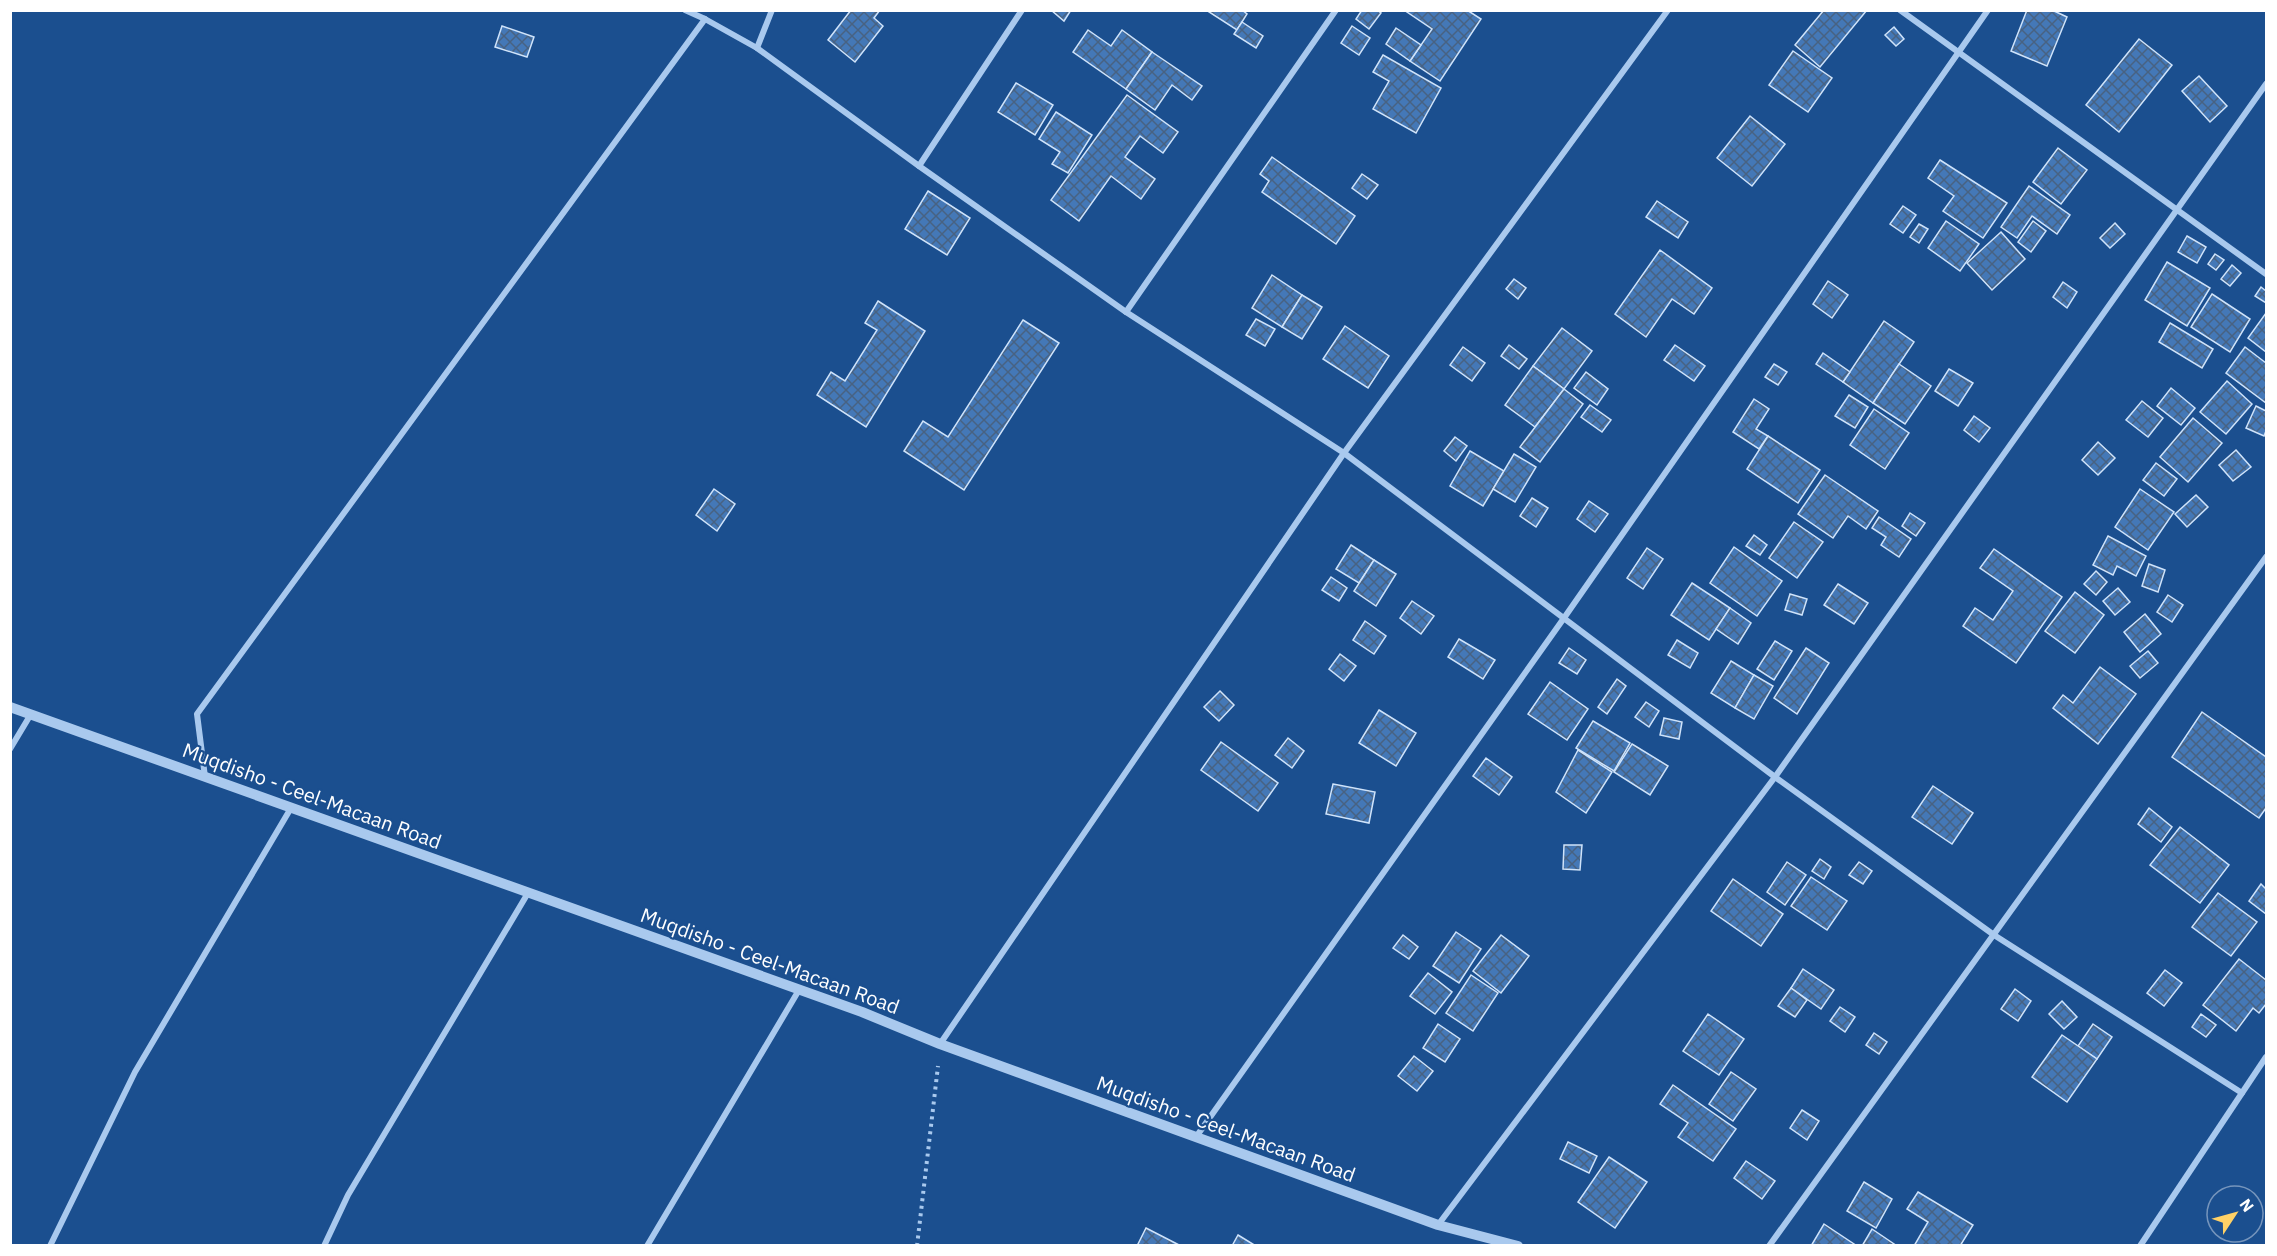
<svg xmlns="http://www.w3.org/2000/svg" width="2277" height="1256" font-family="'IBM Plex Sans',sans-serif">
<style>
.building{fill:url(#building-cross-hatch);stroke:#cfe3fa;stroke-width:1.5}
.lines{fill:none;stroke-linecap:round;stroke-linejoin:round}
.path{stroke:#a9c9ee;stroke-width:4;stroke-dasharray:3 4.5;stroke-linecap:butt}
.minor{stroke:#a9c9ee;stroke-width:6}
.tertiary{stroke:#a9c9ee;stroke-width:10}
.labels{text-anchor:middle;stroke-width:4.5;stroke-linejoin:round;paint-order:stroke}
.street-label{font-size:20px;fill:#fff;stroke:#1b4f8f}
</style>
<defs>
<pattern id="building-cross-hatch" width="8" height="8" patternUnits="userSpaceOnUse" patternTransform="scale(1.5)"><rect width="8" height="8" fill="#4478b7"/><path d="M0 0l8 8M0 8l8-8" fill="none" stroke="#486282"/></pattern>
</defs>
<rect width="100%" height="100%" fill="#1b4f8f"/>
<g class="building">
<polygon points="851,10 880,10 874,18 883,26 855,62 828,40"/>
<polygon points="1051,10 1071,10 1064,21"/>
<polygon points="1206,10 1242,10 1247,14 1237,30"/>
<polygon points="1362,10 1377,10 1381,13 1369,29 1356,19"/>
<polygon points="1404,10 1467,10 1481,19 1440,81 1410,61 1432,29"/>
<polygon points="1824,10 1867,10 1820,67 1795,45"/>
<polygon points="2027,10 2052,10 2067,17 2047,66 2011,51"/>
<polygon points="1242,22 1263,36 1256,48 1234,34"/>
<polygon points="502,26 534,37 527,57 495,47"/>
<polygon points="1352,26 1370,38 1359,55 1341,43"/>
<polygon points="1894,27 1904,39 1896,46 1885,35"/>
<polygon points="1396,28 1421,45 1410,61 1386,44"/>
<polygon points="1088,30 1111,46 1122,30 1152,52 1126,89 1073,52"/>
<polygon points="2139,39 2172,65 2119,132 2086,105"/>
<polygon points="1793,51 1832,78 1808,112 1769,85"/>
<polygon points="1152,52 1202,86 1192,100 1172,85 1155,110 1126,89"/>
<polygon points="1383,55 1441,88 1416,133 1373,109 1389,81 1373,72"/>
<polygon points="2199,76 2227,106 2210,122 2182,91"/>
<polygon points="1016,83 1053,105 1035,135 998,112"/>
<polygon points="1127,95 1178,132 1163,153 1140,136 1125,157 1155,179 1141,199 1111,176 1079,221 1051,200"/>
<polygon points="1056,112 1092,135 1068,173 1052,164 1060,152 1039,139"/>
<polygon points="1750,116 1785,144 1752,186 1717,158"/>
<polygon points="2058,148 2087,170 2061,204 2033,182"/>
<polygon points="1272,157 1355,216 1336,244 1262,192 1269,181 1260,174"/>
<polygon points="1940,160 2007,203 1983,238 1943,211 1954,196 1928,178"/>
<polygon points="1362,174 1378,185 1367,199 1352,188"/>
<polygon points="2029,186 2070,215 2057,234 2032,216 2017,238 2001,227"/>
<polygon points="928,191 970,218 947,255 905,229"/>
<polygon points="1657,201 1688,222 1678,238 1646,217"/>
<polygon points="1903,206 1916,215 1903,233 1890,224"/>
<polygon points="1946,221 1979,244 1960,271 1928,248"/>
<polygon points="2033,221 2046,231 2031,252 2018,242"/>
<polygon points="2115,223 2125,234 2110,248 2100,238"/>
<polygon points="1919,224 1928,229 1919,243 1910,237"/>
<polygon points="2001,232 2025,259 1992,290 1967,263"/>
<polygon points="2187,236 2206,247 2197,263 2178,252"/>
<polygon points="1660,250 1712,288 1694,314 1672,299 1646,337 1615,314"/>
<polygon points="2215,254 2224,260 2216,270 2208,264"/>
<polygon points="2167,262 2210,288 2187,326 2145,300"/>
<polygon points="2232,265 2241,273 2230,286 2221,279"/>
<polygon points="1272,275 1302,295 1282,327 1252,308"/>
<polygon points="1514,279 1526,288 1518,299 1506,289"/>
<polygon points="1828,281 1848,295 1832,318 1813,304"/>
<polygon points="2063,282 2077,292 2067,308 2053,297"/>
<polygon points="2261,287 2266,291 2266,303 2255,296"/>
<polygon points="2212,294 2250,319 2230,352 2191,327"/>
<polygon points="1302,295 1322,307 1302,339 1282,327"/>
<polygon points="878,301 925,331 866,427 817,395 831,372 845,381 877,330 865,323"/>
<polygon points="2266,313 2266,352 2248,338"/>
<polygon points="1256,319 1275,329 1265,346 1246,335"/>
<polygon points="1023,320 1059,343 964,490 904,451 923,421 948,437"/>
<polygon points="1884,321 1914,342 1873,403 1843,382"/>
<polygon points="2170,323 2213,349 2202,368 2159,342"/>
<polygon points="1345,326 1389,356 1368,388 1323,359"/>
<polygon points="1562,328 1592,351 1564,389 1533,366"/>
<polygon points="1509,345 1527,359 1519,369 1501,356"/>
<polygon points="1675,345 1705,366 1694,381 1664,360"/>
<polygon points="1463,347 1485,363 1472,381 1450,365"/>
<polygon points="2245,347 2266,363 2266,403 2226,373"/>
<polygon points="1823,353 1850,372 1843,382 1816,364"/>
<polygon points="1774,364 1787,372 1778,385 1765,377"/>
<polygon points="1899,364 1931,386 1905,424 1873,403"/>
<polygon points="1533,366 1564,389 1535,427 1505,405"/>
<polygon points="1949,369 1973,383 1958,406 1935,391"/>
<polygon points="1586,372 1608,389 1597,405 1574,388"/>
<polygon points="2227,381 2252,404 2226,434 2200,412"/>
<polygon points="2171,388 2195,408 2181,425 2157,406"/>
<polygon points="1564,389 1583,404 1540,462 1520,447"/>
<polygon points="1849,395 1868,407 1855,428 1835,416"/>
<polygon points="1754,399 1769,409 1756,429 1768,436 1759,449 1733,432"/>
<polygon points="2142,401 2163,418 2148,437 2126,420"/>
<polygon points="1590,405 1611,420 1602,432 1581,417"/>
<polygon points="2256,406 2266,411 2266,431 2264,436 2246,428"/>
<polygon points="1874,409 1909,433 1885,469 1850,445"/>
<polygon points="1974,416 1990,428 1979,442 1964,430"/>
<polygon points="2193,418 2222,443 2188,482 2160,457"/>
<polygon points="1768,436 1820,470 1798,503 1747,469"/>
<polygon points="1455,437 1467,446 1456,461 1444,451"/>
<polygon points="2098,442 2115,458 2098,475 2082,460"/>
<polygon points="2236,450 2251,467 2233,481 2219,465"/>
<polygon points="1470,451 1504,471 1483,506 1450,486"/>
<polygon points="1514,454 1536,467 1515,502 1493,489"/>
<polygon points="2156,463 2177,479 2164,496 2143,480"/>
<polygon points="1825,475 1878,511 1866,529 1848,516 1833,538 1798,514"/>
<polygon points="714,489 735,504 717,531 696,515"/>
<polygon points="2140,489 2174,512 2148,550 2115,527"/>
<polygon points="2196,495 2208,507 2187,527 2175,514"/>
<polygon points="1532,498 1548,508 1536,527 1520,516"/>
<polygon points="1589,501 1608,514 1595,532 1577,519"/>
<polygon points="1910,513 1925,523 1916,536 1902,526"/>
<polygon points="1879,517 1911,539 1899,557 1881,545 1886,537 1872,528"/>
<polygon points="1794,522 1823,542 1797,578 1769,558"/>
<polygon points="1754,535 1767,545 1760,555 1746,546"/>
<polygon points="2108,536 2146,556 2136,576 2117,566 2113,575 2093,565"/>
<polygon points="1351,545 1374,560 1359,583 1336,569"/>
<polygon points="1734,547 1782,581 1757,616 1710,583"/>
<polygon points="1647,548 1663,559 1643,589 1627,578"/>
<polygon points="1994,549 2062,597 2016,663 1963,626 1975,608 1993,620 2013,591 1980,568"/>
<polygon points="1374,560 1396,574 1376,606 1354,591"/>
<polygon points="2149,564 2165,570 2158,592 2142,586"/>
<polygon points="2096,571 2107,582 2096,595 2084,584"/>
<polygon points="1331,577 1347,588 1339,601 1322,590"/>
<polygon points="1692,583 1730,608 1709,640 1671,615"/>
<polygon points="1838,584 1868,603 1854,624 1824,605"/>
<polygon points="2118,588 2130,602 2115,615 2103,601"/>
<polygon points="2075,592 2104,615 2075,653 2045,631"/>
<polygon points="1790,594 1807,599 1802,615 1785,610"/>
<polygon points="2168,595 2183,605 2172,622 2157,612"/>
<polygon points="1412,601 1434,616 1421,634 1400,618"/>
<polygon points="1730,608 1751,623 1738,644 1716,629"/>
<polygon points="2145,614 2161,634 2140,652 2124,632"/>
<polygon points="1365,621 1386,636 1374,654 1353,640"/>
<polygon points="1459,639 1495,660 1483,679 1448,657"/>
<polygon points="1677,640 1698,653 1690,668 1668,655"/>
<polygon points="1775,641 1792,651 1774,680 1757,669"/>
<polygon points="1569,648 1586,660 1577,674 1559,663"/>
<polygon points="1806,648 1829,663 1797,714 1774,698"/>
<polygon points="2148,651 2158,663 2140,678 2130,666"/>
<polygon points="1340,654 1356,666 1344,681 1329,669"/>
<polygon points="1731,661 1754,675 1735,708 1711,693"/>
<polygon points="2100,667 2136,694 2098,744 2053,708 2063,695 2073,703"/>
<polygon points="1754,675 1773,686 1754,719 1735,708"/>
<polygon points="1617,679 1626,686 1607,714 1598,707"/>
<polygon points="1550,682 1588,709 1567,740 1528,714"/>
<polygon points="1220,691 1234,705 1219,721 1204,707"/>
<polygon points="1646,702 1659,711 1649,727 1635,717"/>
<polygon points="1379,710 1416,733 1396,766 1359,743"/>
<polygon points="2202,712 2266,757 2266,808 2259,818 2172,757"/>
<polygon points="1664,718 1682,722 1679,739 1660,735"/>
<polygon points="1593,721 1630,743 1614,771 1576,748"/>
<polygon points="1288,738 1304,751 1292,768 1275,755"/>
<polygon points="1221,742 1278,783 1258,811 1201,770"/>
<polygon points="1632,744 1668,766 1650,795 1614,772"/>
<polygon points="1578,750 1612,772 1586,813 1556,792"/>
<polygon points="1486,758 1512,777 1499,795 1473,776"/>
<polygon points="1333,784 1375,792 1369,823 1326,814"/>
<polygon points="1933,786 1973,813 1952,844 1912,817"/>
<polygon points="2149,808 2172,827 2161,842 2138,824"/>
<polygon points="2180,827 2229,865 2200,903 2150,865"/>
<polygon points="1564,845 1582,845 1580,870 1563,869"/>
<polygon points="1820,859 1831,867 1824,879 1812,871"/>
<polygon points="1787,862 1806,875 1785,905 1767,892"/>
<polygon points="1859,862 1872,871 1863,884 1849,875"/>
<polygon points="1811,877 1847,901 1827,930 1791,906"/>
<polygon points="1733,879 1783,914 1761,946 1711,911"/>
<polygon points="2261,884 2266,889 2266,914 2249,901"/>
<polygon points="2218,893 2257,922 2231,956 2192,927"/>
<polygon points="1456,932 1481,949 1459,983 1433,966"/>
<polygon points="1403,935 1418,947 1409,959 1393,948"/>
<polygon points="1501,935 1529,956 1501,993 1473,971"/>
<polygon points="2239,959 2266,980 2266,1004 2259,1013 2253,1008 2236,1031 2203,1005"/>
<polygon points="1803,969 1834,990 1821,1009 1791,988"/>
<polygon points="2165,970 2182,983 2164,1006 2147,993"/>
<polygon points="1428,973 1452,992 1435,1014 1410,996"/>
<polygon points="1471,975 1498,993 1473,1031 1446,1013"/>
<polygon points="1791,988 1807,1000 1795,1017 1778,1006"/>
<polygon points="2015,989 2031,1001 2018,1021 2001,1009"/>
<polygon points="2062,1001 2077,1017 2064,1029 2049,1014"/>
<polygon points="1840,1007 1855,1017 1845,1032 1830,1021"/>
<polygon points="1708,1014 1744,1039 1719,1075 1683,1051"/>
<polygon points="2201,1014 2216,1025 2206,1037 2192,1027"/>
<polygon points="1438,1024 1460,1039 1445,1062 1423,1048"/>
<polygon points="2093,1024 2112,1037 2097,1059 2078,1046"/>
<polygon points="1874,1033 1887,1042 1879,1054 1866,1045"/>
<polygon points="2062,1035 2097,1059 2067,1102 2032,1077"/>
<polygon points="1414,1056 1433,1071 1417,1091 1398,1076"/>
<polygon points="1731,1072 1756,1089 1733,1121 1709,1104"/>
<polygon points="1673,1085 1736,1129 1713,1161 1678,1137 1688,1123 1660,1104"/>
<polygon points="1802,1110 1819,1121 1807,1140 1790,1128"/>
<polygon points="1568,1142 1597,1156 1589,1173 1560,1159"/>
<polygon points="1609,1157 1647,1182 1615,1228 1578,1202"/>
<polygon points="1746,1161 1775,1181 1762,1199 1734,1178"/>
<polygon points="1864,1182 1892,1199 1876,1228 1847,1211"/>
<polygon points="1918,1192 1973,1225 1960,1246 1914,1246 1928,1222 1907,1209"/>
<polygon points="1824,1224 1857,1246 1811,1246"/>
<polygon points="1146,1228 1181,1246 1137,1246"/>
<polygon points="1872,1229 1897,1246 1862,1246"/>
<polygon points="1238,1235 1256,1246 1232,1246"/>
</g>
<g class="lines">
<polyline class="path" points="917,1246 938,1066"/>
<g class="minor">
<polyline points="685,10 705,19 757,48 919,166 1126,312 1344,453 1775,777 1994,935 2242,1093"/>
<polyline points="1900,10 2266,274"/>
<polyline points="757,48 772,10"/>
<polyline points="919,166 1022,10"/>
<polyline points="1126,312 1336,10"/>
<polyline points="10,749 31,714"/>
<polyline points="205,777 197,714 705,19"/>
<polyline points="940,1044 1344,453 1668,10"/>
<polyline points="1196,1137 1564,618 1988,10"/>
<polyline points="1438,1225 1775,777 2266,84"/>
<polyline points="50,1246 135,1072 291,808"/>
<polyline points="324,1246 348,1195 528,893"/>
<polyline points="647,1246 799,990"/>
<polyline points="1769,1246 2266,557"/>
<polyline points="2140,1246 2266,1057"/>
</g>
<polyline class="tertiary" points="10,707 862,1012 940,1044 1438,1225 1518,1246"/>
</g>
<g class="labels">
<g class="street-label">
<text transform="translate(312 796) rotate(20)" y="7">Muqdisho - Ceel-Macaan Road</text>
<text transform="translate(770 961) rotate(20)" y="7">Muqdisho - Ceel-Macaan Road</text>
<text transform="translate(1226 1129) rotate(20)" y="7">Muqdisho - Ceel-Macaan Road</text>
</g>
</g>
<rect width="2277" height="1256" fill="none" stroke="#ffffff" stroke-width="24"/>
<g transform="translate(2235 1214) rotate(54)"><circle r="28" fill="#1b4f8f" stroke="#7695bc" stroke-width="1.5"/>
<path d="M0-4.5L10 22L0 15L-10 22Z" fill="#ffd166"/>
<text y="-9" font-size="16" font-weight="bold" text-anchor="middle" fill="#ffffff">N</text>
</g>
</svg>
